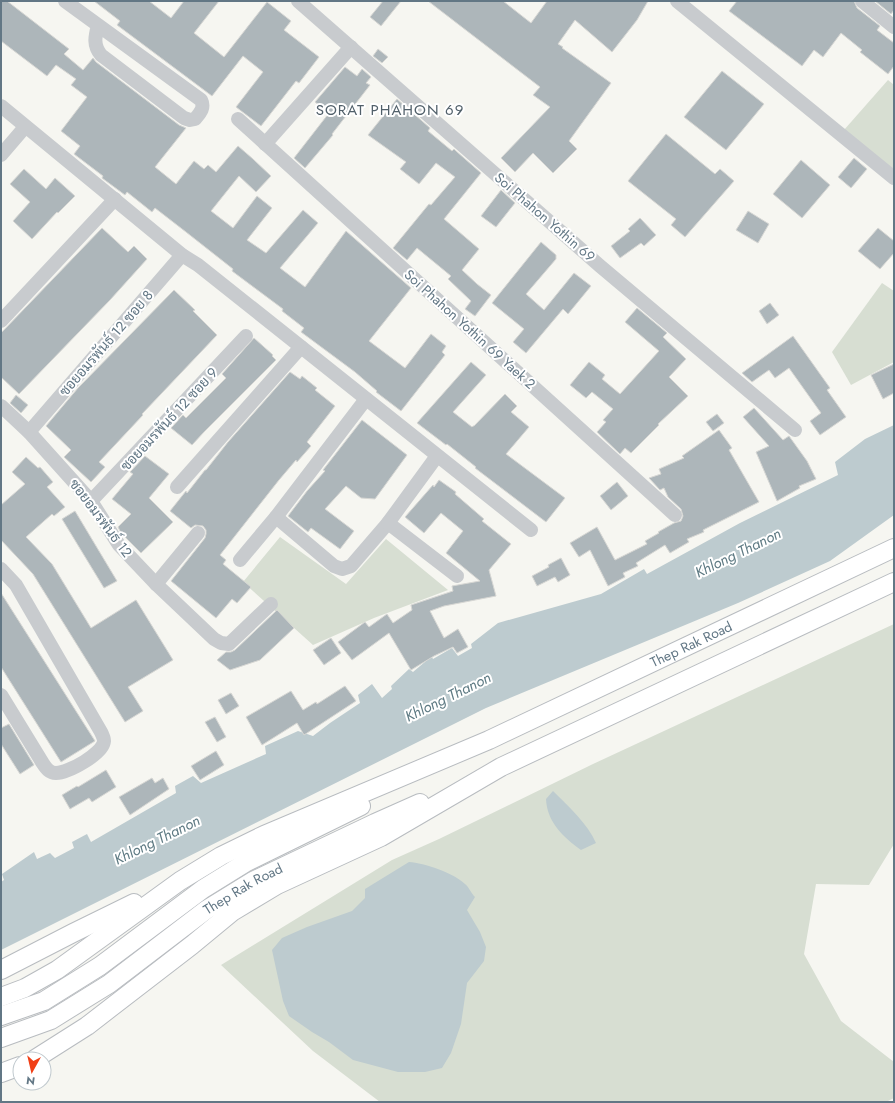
<svg xmlns="http://www.w3.org/2000/svg" width="895" height="1103" font-family="Jost,Sarabun,sans-serif">
<style>
.green{fill:#d7ded2}
.water{fill:#bdcbcf}
.building{fill:#adb6ba;stroke:#d7d7d4}
.lines{fill:none;stroke-linecap:round;stroke-linejoin:round}
.major-casing{stroke:#b8bcc0;stroke-width:20}
.minor{stroke:#c8cbce;stroke-width:14}
.major{stroke:#fff;stroke-width:18}
.labels{text-anchor:middle;stroke-width:4;stroke-linejoin:round;paint-order:stroke}
.street-label{font-size:14px;fill:#627785;stroke:#fff}
.neighbourhood-label{font-size:15px;letter-spacing:1px;fill:#51606a;stroke:#fff}
.water-label{font-size:15px;font-style:italic;fill:#5e7a83;stroke:#fff}
</style>
<rect width="100%" height="100%" fill="#f6f6f1"/>
<g class="green">
<polygon points="888,80 894,85 894,170 844,130"/>
<polygon points="882,283 894,291 894,362 851,385 832,352"/>
<polygon points="280,537 346,584 386,539 448,590 374,618 313,645 243,582"/>
<polygon points="894,624 894,844 869,885 816,884 804,954 841,1021 894,1062 894,1098 886,1102 380,1102 313,1051 221,965 392,860 439,839 593,764"/>
</g>
<g class="water">
<polygon points="894,425 894,515 830,561 738,603 486,708 1,950 1,882 4,880 2,874 34,852 37,859 50,853 55,858 74,848 72,842 87,834 91,842 176,793 175,786 193,776 201,783 266,754 265,746 298,731 313,736 330,723 360,703 358,695 372,684 382,698 392,689 391,686 409,669 413,672 426,661 430,653 433,659 452,648 458,656 472,648 471,644 498,623 601,594 644,569 647,574 740,523 838,475 835,462 865,439"/>
<path d="M553 791C568 806 588 824 596 843L581 850C563 837 547 822 546 799Z"/>
<path d="M409 862C424 863 454 873 465 884 469 887 471 893 475 897L467 910 480 932 486 947 484 961 467 983 461 1024 451 1053 442 1068 425 1072H398L353 1060 329 1042 312 1032 289 1016 283 1001 272 950 282 938 307 927 352 911 365 898V889Z"/>
</g>
<g class="building">
<polygon points="1,1 7,1 69,49 64,54 83,70 93,58 96,62 179,125 186,128 155,167 176,184 194,161 204,169 208,165 216,172 238,146 253,159 271,176 256,192 239,176 211,211 233,228 257,196 272,208 247,240 266,253 303,210 318,223 280,268 305,287 346,231 411,288 369,341 405,368 431,334 446,346 442,352 445,355 401,411 376,392 377,391 355,372 301,332 304,328 282,311 283,309 232,271 233,269 186,232 155,208 152,212 127,192 125,195 102,178 103,176 74,154 80,146 61,131 87,97 71,85 76,79 56,65 47,76 1,41"/>
<polygon points="94,1 149,1 171,18 184,1 219,1 194,33 224,57 267,2 291,21 284,30 319,57 299,83 296,81 261,126 236,107 263,72 243,56 212,96 117,25 120,21"/>
<polygon points="383,1 401,1 381,26 370,17"/>
<polygon points="428,1 503,1 531,23 547,1 648,1 637,20 612,52 575,20 558,44 563,47 562,48 611,83 569,141 577,149 553,173 533,153 515,172 501,158 550,107 533,95 540,87"/>
<polygon points="737,1 854,1 857,8 880,26 877,30 894,43 894,66 888,74 860,52 862,50 841,33 823,57 814,50 802,66 729,11"/>
<polygon points="875,1 894,1 894,10 891,14"/>
<polygon points="378,49 388,57 382,63 373,56"/>
<polygon points="345,67 357,76 362,69 371,77 366,83 370,85 332,134 333,135 305,168 294,158 329,113 315,102"/>
<polygon points="722,71 764,104 726,150 684,117"/>
<polygon points="397,99 430,128 428,131 452,151 454,149 456,151 481,173 444,219 479,249 462,270 477,284 491,295 475,316 465,309 471,301 448,279 451,276 417,248 407,260 393,248 429,204 431,205 455,177 436,163 419,184 400,169 406,162 368,135"/>
<polygon points="666,134 715,174 720,169 734,181 685,237 671,225 676,219 628,181"/>
<polygon points="854,158 867,169 851,188 838,177"/>
<polygon points="801,160 830,185 802,218 773,194"/>
<polygon points="24,169 46,189 55,178 75,196 58,213 57,212 32,239 13,221 30,202 10,184"/>
<polygon points="501,190 515,203 496,227 481,216"/>
<polygon points="748,211 769,224 758,243 736,230"/>
<polygon points="640,218 656,235 644,246 641,243 620,258 611,246 630,231 628,229"/>
<polygon points="102,228 128,252 134,246 147,259 110,300 19,394 1,377 1,333"/>
<polygon points="878,228 894,241 894,253 880,269 858,251"/>
<polygon points="541,242 556,255 556,259 526,294 544,310 574,273 591,286 568,314 563,309 526,353 513,342 524,329 492,303"/>
<polygon points="174,290 195,310 193,311 217,335 142,414 143,415 99,462 105,467 91,482 64,457 71,450 46,426 78,388"/>
<polygon points="770,303 779,315 767,324 759,311"/>
<polygon points="637,308 667,333 663,337 686,359 669,377 688,396 658,424 659,425 631,453 625,448 620,454 597,432 606,422 603,420 613,409 592,392 586,398 570,385 589,362 605,375 602,379 620,394 659,351 625,322"/>
<polygon points="793,336 830,388 827,390 846,417 820,435 810,421 821,413 789,368 775,378 769,370 752,382 742,373"/>
<polygon points="254,338 273,355 272,356 276,360 204,432 192,445 171,428 183,415 186,418 226,378 222,374"/>
<polygon points="471,362 486,375 453,412 472,427 473,426 474,426 505,394 517,406 511,412 529,427 506,454 565,498 546,522 475,468 476,467 447,444 446,445 417,423"/>
<polygon points="894,364 894,393 883,399 871,375"/>
<polygon points="290,372 300,379 302,376 317,388 315,390 335,406 307,442 311,446 297,462 296,460 279,480 220,555 226,560 223,564 251,587 237,603 232,599 216,618 171,581 205,538 206,534 206,530 203,526 195,525 191,528 170,511 186,491 187,493 205,470 206,470 228,442"/>
<polygon points="16,395 28,405 21,413 10,403"/>
<polygon points="754,408 783,440 789,436 807,461 816,479 799,486 800,488 777,501 756,452 769,446 743,417"/>
<polygon points="717,414 724,423 713,431 706,422"/>
<polygon points="362,420 407,455 375,499 361,498 346,486 325,509 354,531 340,549 311,528 308,532 288,516 307,491 325,471 323,470"/>
<polygon points="719,430 732,448 729,450 759,502 703,530 704,532 687,539 689,542 670,553 665,545 636,563 638,566 623,573 625,577 608,586 590,550 579,557 570,543 597,527 615,560 647,544 645,541 659,533 658,532 674,523 681,521 683,516 681,509 668,497 664,488 660,490 649,478 661,474 659,469 684,458 682,456"/>
<polygon points="145,456 169,474 149,498 173,522 141,553 121,533 118,527 131,514 112,499 133,474 130,472"/>
<polygon points="26,457 38,468 40,467 53,482 47,487 65,507 54,516 52,514 26,537 52,564 91,628 136,600 173,660 128,687 143,711 125,722 33,574 1,540 1,505 25,484 12,472"/>
<polygon points="439,480 456,492 455,494 484,519 482,521 511,544 489,570 496,596 444,606 430,611 444,638 458,629 468,647 457,653 453,647 434,656 411,670 389,633 352,660 338,642 365,622 369,627 387,614 393,623 412,610 411,605 453,591 452,586 480,581 446,553 463,531 441,513 424,533 405,517 433,485 434,487"/>
<polygon points="617,482 628,496 611,510 600,496"/>
<polygon points="75,511 117,581 104,588 62,519"/>
<polygon points="561,558 570,575 558,582 555,577 537,586 532,576 549,567 548,565"/>
<polygon points="1,593 95,741 61,762 1,667"/>
<polygon points="277,610 294,628 260,660 230,670 217,660 226,652 231,652 235,650"/>
<polygon points="331,638 341,653 324,665 313,650"/>
<polygon points="345,686 356,701 304,735 297,723 262,745 246,717 291,691 303,710 316,702 317,704"/>
<polygon points="231,693 239,706 226,714 218,700"/>
<polygon points="215,717 226,737 217,742 205,722"/>
<polygon points="9,724 34,765 20,774 1,744 1,728"/>
<polygon points="216,751 224,765 200,780 191,766"/>
<polygon points="106,770 116,787 92,802 89,798 70,809 62,795 77,786 78,787"/>
<polygon points="152,778 155,783 163,778 169,789 130,815 119,797"/>
</g>
<g class="lines">
<defs>
<g id="major">
<polyline points="1,970 73,933 134,903"/>
<path id="s1" d="M1 997 25 988 57 970 180 881 221 856 264 835 489 740 894 548"/>
<polyline points="1,1016 44,1001 100,966 203,889 245,863 361,806"/>
<path id="s2" d="M1 1038 51 1020 109 984 206 910 253 881 375 823 420 803"/>
<polyline points="35,1059 87,1026 192,945 232,912 277,885 381,837 501,767 894,582"/>
<polyline points="1,1073 20,1066"/>
</g>
</defs>
<use href="#major" class="major-casing"/>
<g class="minor">
<path d="M65 1 201 100C205 108 200 113 195 119L190 120 184 118 101 55C93 45 95 37 98 25"/>
<polyline points="298,1 600,266 795,430"/>
<polyline points="677,1 894,178"/>
<polyline points="862,1 894,27"/>
<polyline points="1,106 182,255 198,265 531,530"/>
<polyline points="238,119 675,515"/>
<polyline points="265,144 351,47"/>
<polyline points="1,155 25,127"/>
<polyline points="1,321 115,199"/>
<polyline points="1,406 29,432 91,501 119,545 156,584 214,639 221,643 229,644 271,604"/>
<polyline points="29,432 182,255"/>
<polyline points="177,487 301,347"/>
<polyline points="91,501 246,336"/>
<polyline points="276,517 334,566 342,569 351,566 388,523 437,456"/>
<polyline points="388,523 457,576"/>
<polyline points="240,560 276,517 366,399"/>
<path d="M1 569 16 585 101 732C102 734 104 738 104 741 103 754 68 773 56 773 49 773 46 768 42 762L1 695"/>
<polyline points="156,584 198,533"/>
</g>
<use href="#major" class="major"/>
</g>
<g class="labels">
<g class="street-label">
<text transform="translate(545 217) rotate(41)" y="5">Soi Phahon Yothin 69</text>
<text transform="translate(470 329) rotate(42)" y="5">Soi Phahon Yothin 69 Yaek 2</text>
<text transform="translate(106 343) rotate(-49)" y="5">ซอยอมรพันธ์ 12 ซอย 8</text>
<text transform="translate(169 419) rotate(-47)" y="5">ซอยอมรพันธ์ 12 ซอย 9</text>
<text transform="translate(101 518) rotate(53)" y="5">ซอยอมรพันธ์ 12</text>
<text dy="5" stroke="none"><textPath href="#s1" startOffset="778">Thep Rak Road</textPath></text>
<text dy="5" stroke="none"><textPath href="#s2" startOffset="286">Thep Rak Road</textPath></text>
</g>
<g class="neighbourhood-label">
<text x="390" y="115">SORAT PHAHON 69</text>
</g>
<g class="water-label">
<text transform="translate(738 553) rotate(-26)" y="5">Khlong Thanon</text>
<text transform="translate(448 697) rotate(-26)" y="5">Khlong Thanon</text>
<text transform="translate(157 840) rotate(-26)" y="5">Khlong Thanon</text>
</g>
</g>
<rect width="895" height="1103" fill="none" stroke="#627785" stroke-width="4"/>
<g transform="translate(32 1071) rotate(188)"><circle r="19" fill="#ffffff" stroke="#c0c9ce"/>
<path d="M0-3L7 15L0 10L-7 15Z" fill="#f13f16"/>
<text y="-6" font-size="11" font-weight="bold" text-anchor="middle" fill="#627785">N</text>
</g>
</svg>
